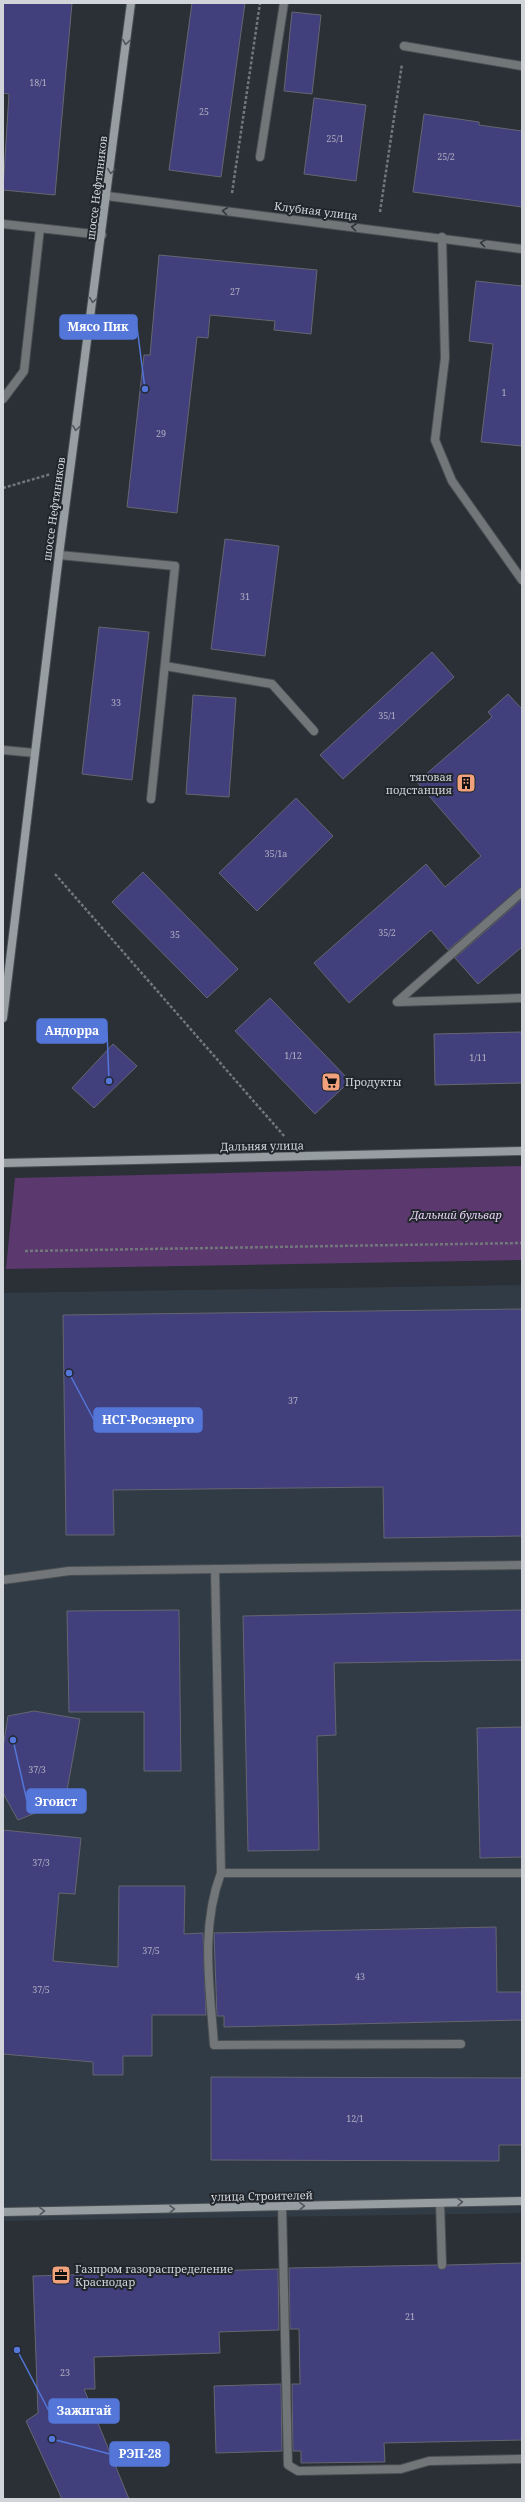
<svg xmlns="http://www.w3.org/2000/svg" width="525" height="2502" font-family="'Noto Serif',serif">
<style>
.built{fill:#313b45}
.green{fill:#5b386d}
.building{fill:#413f7c;stroke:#65666f}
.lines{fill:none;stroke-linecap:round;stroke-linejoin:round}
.lane-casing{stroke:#494e53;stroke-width:10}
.street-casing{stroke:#494e53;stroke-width:10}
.secondary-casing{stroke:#494e53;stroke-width:10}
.path{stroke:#72777c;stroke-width:2.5;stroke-dasharray:3 2;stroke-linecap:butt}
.lane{stroke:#727678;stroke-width:8}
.street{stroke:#727678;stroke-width:8}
.secondary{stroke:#979ea1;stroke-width:8}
.oneway{stroke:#50565b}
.oneway2{stroke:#31363b}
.labels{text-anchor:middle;stroke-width:4;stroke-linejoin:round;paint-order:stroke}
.number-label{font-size:9px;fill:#adb0c2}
.street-label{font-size:11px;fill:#d1d5d9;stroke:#21262c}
.poi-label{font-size:11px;fill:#d1d5d9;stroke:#21262c;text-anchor:start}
.park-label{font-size:11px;font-style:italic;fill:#e8d2f4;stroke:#21262c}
.leader{fill:none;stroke:#5376d8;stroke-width:1.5}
.callout-dot{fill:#5376d8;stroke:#21262c;stroke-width:1.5}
.callout{fill:#5376d8;stroke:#5376d8;stroke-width:1.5}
.callout-label{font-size:12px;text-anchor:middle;font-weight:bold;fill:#fff}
</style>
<rect width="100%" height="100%" fill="#2b3036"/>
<polygon class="built" points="522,1285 522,2213 3,2221 3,1293"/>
<polygon class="green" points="522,1166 522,1260 6,1269 15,1178"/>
<g class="building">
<polygon points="3,3 72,3 55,195 3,190 9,94 3,93"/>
<polygon points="192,3 245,3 221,177 169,170"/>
<polygon points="292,12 321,15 312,94 284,91"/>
<polygon points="314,98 366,105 356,181 304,174"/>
<polygon points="424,114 479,122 479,125 522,131 522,207 413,192"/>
<polygon points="159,255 317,270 311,334 274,330 275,321 210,315 208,338 197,337 177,513 127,507 144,355 150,355"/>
<polygon points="476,281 522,286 522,446 481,442 493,344 469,341"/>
<polygon points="225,539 279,546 265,656 211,649"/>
<polygon points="99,627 149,632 132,780 82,774"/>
<polygon points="432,652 454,677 343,779 320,755"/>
<polygon points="508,694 522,709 522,887 448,950 431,930 349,1003 314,963 426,864 445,887 481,856 417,782 492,717 488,712"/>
<polygon points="193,695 236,698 229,797 186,794"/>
<polygon points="296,798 333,836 257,911 219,873"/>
<polygon points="143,872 238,969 207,998 112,902"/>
<polygon points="522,899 522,947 478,984 455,958"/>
<polygon points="270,998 350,1081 315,1114 235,1031"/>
<polygon points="522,1032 522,1083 435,1085 434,1034"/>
<polygon points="113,1044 137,1066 94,1108 72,1088"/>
<polygon points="522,1309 522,1536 384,1538 383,1487 113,1490 114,1535 66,1535 63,1315"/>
<polygon points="179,1610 181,1771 144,1771 144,1712 69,1712 67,1611"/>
<polygon points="522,1610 522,1660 334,1663 336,1735 317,1736 319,1850 248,1851 243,1616"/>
<polygon points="34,1711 80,1719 65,1801 18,1820 3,1793 3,1748 8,1716"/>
<polygon points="522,1727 522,1857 480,1858 477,1728"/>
<polygon points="3,1830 81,1838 75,1894 59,1893 53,1961 118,1967 119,1886 185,1886 184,1934 203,1933 206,2015 152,2015 152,2056 123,2056 123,2075 93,2075 93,2062 3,2054"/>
<polygon points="496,1927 497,1992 522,1992 522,2020 224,2027 224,2016 217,2016 214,1933"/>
<polygon points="211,2077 522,2078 522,2145 499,2145 499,2161 211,2160"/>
<polygon points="522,2263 522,2440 384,2443 385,2462 301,2463 301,2451 293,2451 292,2384 300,2384 299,2329 290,2329 289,2268 437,2265 442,2270 447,2265"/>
<polygon points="278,2269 279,2330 219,2332 220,2353 94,2357 95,2389 84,2389 129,2499 62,2499 26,2421 38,2413 33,2276"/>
<polygon points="281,2384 282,2451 216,2453 214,2386"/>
</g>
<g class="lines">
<defs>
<g id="lane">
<polyline points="404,46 522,66"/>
<polyline points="260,157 284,3"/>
<polyline points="3,224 102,235"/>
<polyline points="442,237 445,358 435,440 452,481 522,580"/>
<polyline points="3,399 24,371 40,228"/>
<polyline points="59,555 175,566 151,799"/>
<polyline points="165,666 272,684 314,731"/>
<polyline points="3,750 35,753"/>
<polyline points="522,892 397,1002 522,998"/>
<path d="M215 1569 221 1873C200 1928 210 1987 214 2045L461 2044"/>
<polyline points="3,1580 69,1571 522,1565"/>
<polyline points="221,1873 522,1873"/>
<polyline points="440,2203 442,2265"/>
<polyline points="282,2206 288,2465 298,2471 401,2469 429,2461 522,2459"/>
</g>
<polyline id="street" points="107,196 522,249"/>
<g id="secondary">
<polyline points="3,1018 59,555 131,3"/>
<polyline points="3,1163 522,1151"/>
<polyline points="3,2212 522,2201"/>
</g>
</defs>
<use href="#lane" class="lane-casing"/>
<use href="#street" class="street-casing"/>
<use href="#secondary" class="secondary-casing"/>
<g class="path">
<polyline points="232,193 260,3"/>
<polyline points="380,212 402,64"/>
<polyline points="3,488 51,474"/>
<polyline points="55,874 285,1137"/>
<polyline points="25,1251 522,1243"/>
</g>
<use href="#lane" class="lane"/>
<use href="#street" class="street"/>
<use href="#secondary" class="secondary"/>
</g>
<defs><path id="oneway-chevron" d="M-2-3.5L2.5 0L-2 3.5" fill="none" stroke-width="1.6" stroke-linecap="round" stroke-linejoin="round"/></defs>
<g class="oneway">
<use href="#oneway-chevron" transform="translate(126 42) rotate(97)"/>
<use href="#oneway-chevron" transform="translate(111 171) rotate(97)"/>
<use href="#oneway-chevron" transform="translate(93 300) rotate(98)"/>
<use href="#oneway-chevron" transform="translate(76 428) rotate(98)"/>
<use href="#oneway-chevron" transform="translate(460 2202) rotate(-1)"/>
<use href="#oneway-chevron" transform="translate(302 2206) rotate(-1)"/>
<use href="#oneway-chevron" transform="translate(172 2209) rotate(-1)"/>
<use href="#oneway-chevron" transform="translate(42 2211) rotate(-1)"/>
</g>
<g class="oneway2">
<use href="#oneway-chevron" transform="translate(225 211) rotate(-172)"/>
<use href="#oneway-chevron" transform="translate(354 227) rotate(-173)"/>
<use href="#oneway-chevron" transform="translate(483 243) rotate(-172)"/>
</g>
<defs>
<symbol id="building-square" viewBox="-11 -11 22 22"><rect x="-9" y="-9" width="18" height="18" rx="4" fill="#f1a17b" stroke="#21262c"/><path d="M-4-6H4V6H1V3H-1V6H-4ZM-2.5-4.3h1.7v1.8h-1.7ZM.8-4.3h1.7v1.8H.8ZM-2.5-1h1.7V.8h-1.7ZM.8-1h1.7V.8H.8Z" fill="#111"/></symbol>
<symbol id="supermarket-square" viewBox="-11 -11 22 22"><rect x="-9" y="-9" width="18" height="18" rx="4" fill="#f1a17b" stroke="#21262c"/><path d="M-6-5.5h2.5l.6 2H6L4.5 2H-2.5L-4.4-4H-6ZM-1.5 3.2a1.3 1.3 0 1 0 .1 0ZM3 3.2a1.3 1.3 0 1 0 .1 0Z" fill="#111"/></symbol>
<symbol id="office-square" viewBox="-11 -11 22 22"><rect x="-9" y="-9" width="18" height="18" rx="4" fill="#f1a17b" stroke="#21262c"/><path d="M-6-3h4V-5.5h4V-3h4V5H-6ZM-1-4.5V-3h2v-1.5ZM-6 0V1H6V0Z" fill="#111"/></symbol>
</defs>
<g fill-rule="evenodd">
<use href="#building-square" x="455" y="772" width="22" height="22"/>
<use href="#supermarket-square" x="320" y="1071" width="22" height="22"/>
<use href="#office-square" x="50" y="2264" width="22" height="22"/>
</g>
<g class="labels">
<g class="number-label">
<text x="38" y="86">18/1</text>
<text x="204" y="115">25</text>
<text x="335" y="142">25/1</text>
<text x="446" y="160">25/2</text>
<text x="235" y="295">27</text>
<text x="504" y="396">1</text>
<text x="161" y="437">29</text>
<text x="245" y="600">31</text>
<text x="116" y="706">33</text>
<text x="387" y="719">35/1</text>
<text x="276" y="857">35/1а</text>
<text x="387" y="936">35/2</text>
<text x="175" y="938">35</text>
<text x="293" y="1059">1/12</text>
<text x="478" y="1061">1/11</text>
<text x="293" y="1404">37</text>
<text x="37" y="1773">37/3</text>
<text x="41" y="1866">37/3</text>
<text x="151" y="1954">37/5</text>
<text x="360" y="1980">43</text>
<text x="41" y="1993">37/5</text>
<text x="355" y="2122">12/1</text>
<text x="410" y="2320">21</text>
<text x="65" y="2376">23</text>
</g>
<g class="street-label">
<text transform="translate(97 188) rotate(-83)" y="4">шоссе Нефтяников</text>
<text transform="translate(316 211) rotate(7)" y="4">Клубная улица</text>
<text transform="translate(54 509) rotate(-82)" y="4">шоссе Нефтяников</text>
<text transform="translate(262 1146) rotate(-1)" y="4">Дальняя улица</text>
<text transform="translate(262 2196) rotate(-1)" y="4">улица Строителей</text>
</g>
<g class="poi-label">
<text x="452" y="781" text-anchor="end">тяговая<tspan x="452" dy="13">подстанция</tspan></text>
<text x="345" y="1086">Продукты</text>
<text x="75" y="2273">Газпром газораспределение<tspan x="75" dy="13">Краснодар</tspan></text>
</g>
<g class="park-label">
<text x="456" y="1219">Дальний бульвар</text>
</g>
</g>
<path class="leader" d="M145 389L137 327M109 1081L107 1031M69 1373L94 1420M13 1740L27 1801M17 2350L49 2411M52 2439L110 2454"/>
<g class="callout-dot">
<circle cx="145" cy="389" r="4"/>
<circle cx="109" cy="1081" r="4"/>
<circle cx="69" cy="1373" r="4"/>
<circle cx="13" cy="1740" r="4"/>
<circle cx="17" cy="2350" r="4"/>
<circle cx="52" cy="2439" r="4"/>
</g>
<g class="callout">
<rect x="60" y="315" width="77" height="24" rx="4"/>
<rect x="37" y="1019" width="70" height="24" rx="4"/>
<rect x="94" y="1408" width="108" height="24" rx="4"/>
<rect x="27" y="1789" width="59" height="24" rx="4"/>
<rect x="49" y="2399" width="70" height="24" rx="4"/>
<rect x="110" y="2442" width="59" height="24" rx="4"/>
</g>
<g class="callout-label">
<text x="98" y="331">Мясо Пик</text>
<text x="72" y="1035">Андорра</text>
<text x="148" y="1424">НСГ-Росэнерго</text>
<text x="56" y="1806">Эгоист</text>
<text x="84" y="2415">Зажигай</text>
<text x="140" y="2458">РЭП-28</text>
</g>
<rect width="525" height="2502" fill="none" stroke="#d1d5d9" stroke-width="8"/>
</svg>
